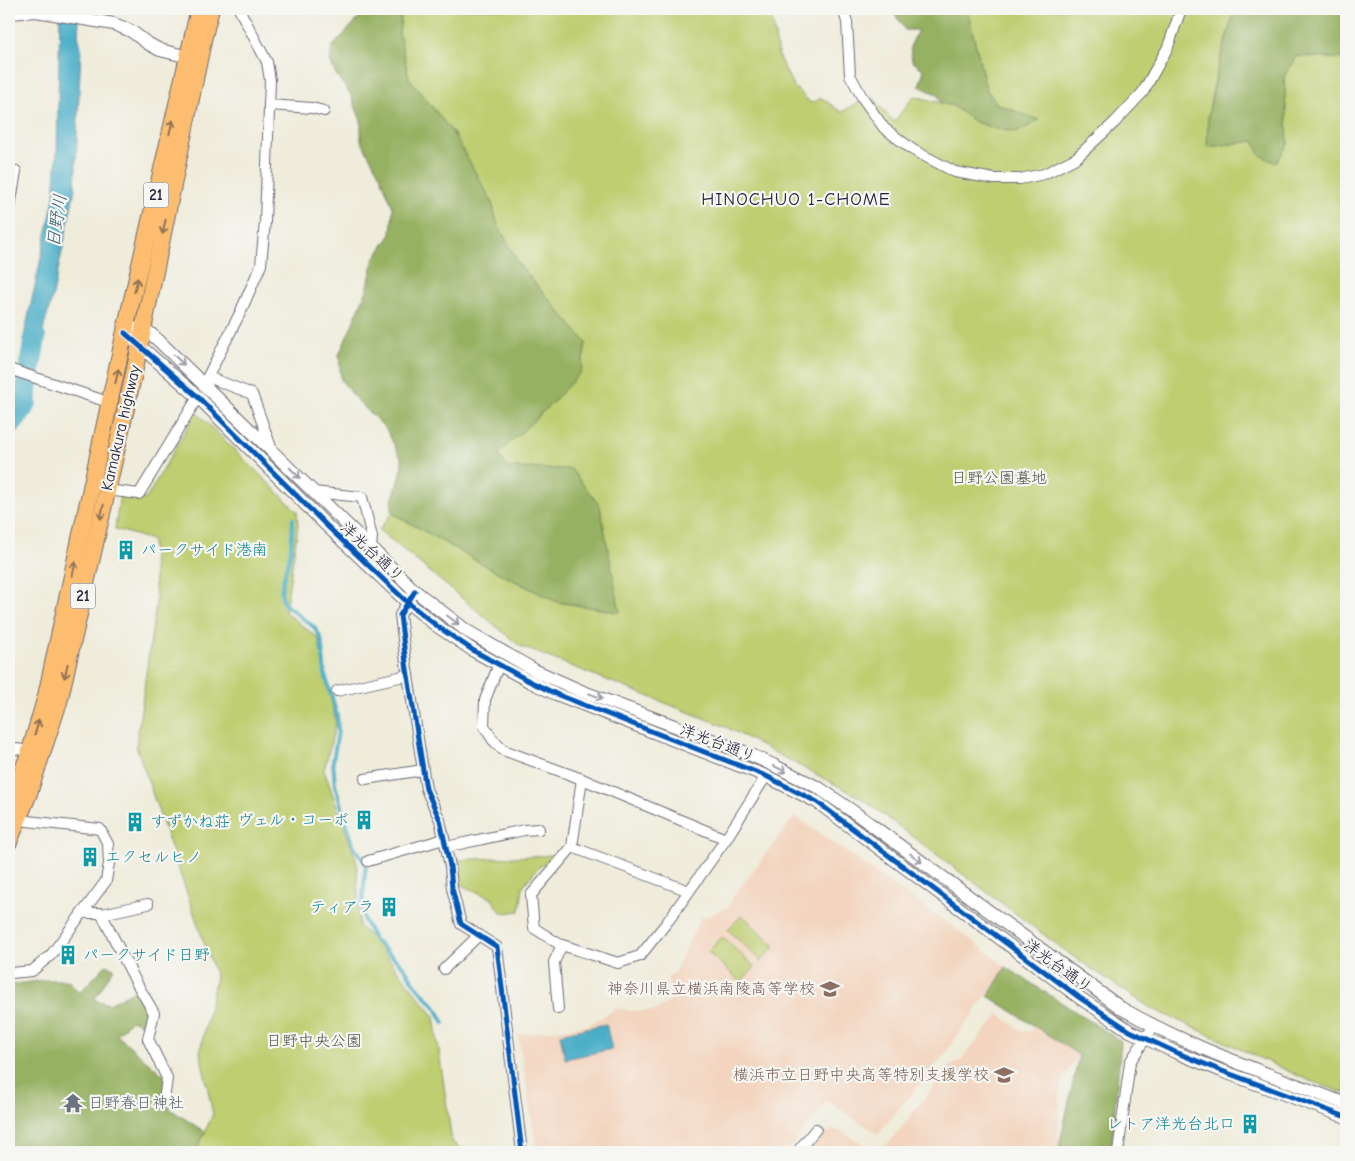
<svg xmlns="http://www.w3.org/2000/svg" width="1355" height="1161" font-family="'Comic Neue','Klee One',sans-serif">
<style>
.built{fill:#f3d4be}
.green{fill:#bece70;stroke:#707856}
.forest{fill:#96b162;stroke:#5c6a4e}
.water{fill:#48aec7;stroke:#356881}
.lines{fill:none;stroke-linecap:round;stroke-linejoin:round}
.stream{stroke:#48aec7;stroke-width:4}
.river{stroke:#48aec7;stroke-width:22}
.minor-casing{stroke:#6a6973;stroke-width:12}
.tertiary-casing{stroke:#6a6973;stroke-width:14}
.primary-casing{stroke:#6a6973;stroke-width:18}
.minor{stroke:#fff;stroke-width:10}
.tertiary{stroke:#fff;stroke-width:12}
.primary{stroke:#fcbd6f;stroke-width:16}
.cycleway-casing{stroke:#f6f6f2;stroke-width:8}
.cycleway{stroke:#0057b8;stroke-width:5}
.oneway{stroke:#8f7055}
.oneway2{stroke:#9c9ca7}
.labels{text-anchor:middle;dominant-baseline:central;stroke-width:4.5;stroke-linejoin:round;paint-order:stroke}
.shield{fill:#f6f6f2;stroke:#626272;stroke-width:1}
.shield-label{font-size:15px;font-weight:bold;fill:#22223b}
.street-label{font-size:16px;fill:#22223b;stroke:#f6f6f2}
.park-label{font-size:16px;fill:#51564b;stroke:#f6f6f2}
.culture-label{font-size:16px;fill:#0d838f;stroke:#f6f6f2;text-anchor:start}
.education-label{font-size:16px;fill:#785e54;stroke:#f6f6f2;text-anchor:end}
.worship-label{font-size:16px;fill:#5b616d;stroke:#f6f6f2;text-anchor:start}
.neighbourhood-label{font-size:18px;letter-spacing:1px;fill:#22223b;stroke:#f6f6f2}
.water-label{font-size:18px;font-style:italic;fill:#315a73;stroke:#f6f6f2}
</style>
<rect width="100%" height="100%" fill="#f6f6f2"/>
<filter id="ink" filterUnits="userSpaceOnUse"><feTurbulence type="fractalNoise" baseFrequency=".02" numOctaves="2"/><feDisplacementMap in="SourceGraphic" scale="10" xChannelSelector="R" yChannelSelector="G"/><feConvolveMatrix kernelMatrix="1 2 1 2 8 2 1 2 1" color-interpolation-filters="sRGB"/></filter>
<filter id="wash" filterUnits="userSpaceOnUse"><feTurbulence type="fractalNoise" baseFrequency=".0096" numOctaves="4" result="noise"/><feDisplacementMap in="SourceGraphic" scale="20" xChannelSelector="R" yChannelSelector="G"/><feGaussianBlur stdDeviation="1.12" result="paint"/><feColorMatrix in="noise" values="0 0 0 0 0 0 0 0 0 0 0 0 0 0 0 0 0 1.4 0 .05"/><feComposite in="paint" operator="in"/></filter>
<g filter="url(#wash)">
<rect width="100%" height="100%" fill="#efecdb"/>
<g class="built">
<polygon points="795,816 970,939 1006,967 944,1055 878,1134 827,1101 787,1152 537,1152 518,1035 588,1025 618,1008 634,1011 655,1011 671,1000 668,977 674,973 701,917 709,916 729,906 733,897"/>
<polygon points="999,1014 1023,1032 1030,1031 1035,1026 1079,1055 1060,1084 1059,1147 1054,1152 806,1152 816,1139 831,1130 841,1131 863,1144 877,1146 889,1143 950,1066 960,1061"/>
</g>
<g class="green">
<path d="M402,9H770L779,58L794,87L811,103L822,98L841,112L872,96L894,122L914,96L953,106L975,122L996,129L1018,132L1038,120L997,104L986,89L967,9H1235C1223,51 1204,103 1208,147L1254,141L1288,144L1284,76L1296,56L1346,59V1094L1303,1078L1149,1007L1071,955L861,798L724,726L520,646L379,530L392,513L495,571L557,602L619,612L571,470L508,468L498,453L548,407L581,372L586,343L520,266L497,223L492,202L453,133L409,78L399,33Z"/>
<polygon points="196,412 297,511 298,526 285,612 318,638 336,723 324,770 357,862 359,926 375,941 434,1016 452,1142 465,1152 196,1152 213,1114 200,1052 216,977 136,746 156,602 152,540 115,529 120,495 146,499"/>
<polygon points="554,855 535,871 523,886 520,911 502,913 491,898 459,884 457,860"/>
<polygon points="742,915 775,946 761,961 728,930"/>
<polygon points="722,937 755,967 741,982 708,952"/>
</g>
<g class="forest">
<polygon points="367,9 402,9 399,33 409,78 453,133 492,202 497,223 520,266 586,342 581,372 548,407 498,454 508,468 571,469 600,506 620,612 557,602 495,571 392,513 392,500 401,475 402,460 386,429 357,400 341,380 339,355 367,290 374,259 391,234 393,208 380,175 361,141 361,121 351,95 337,76 330,61 332,47"/>
<polygon points="893,9 967,9 986,89 997,104 1039,120 1018,132 996,129 975,122 953,106 941,103 938,95 919,86 924,70 912,61 910,47 918,30 905,30 893,11"/>
<polygon points="1235,9 1346,9 1346,59 1296,56 1284,77 1288,144 1276,163 1260,155 1254,141 1207,147 1208,116 1219,64"/>
<polygon points="106,965 114,968 94,1000 109,1004 137,989 151,1013 148,1027 131,1020 117,1035 167,1078 170,1109 205,1132 196,1152 9,1152 9,985 45,980 68,980 79,993"/>
<polygon points="1006,967 1121,1041 1111,1152 1054,1152 1059,1147 1079,1055 988,996"/>
</g>
<g class="water">
<polygon points="60,9 80,9 78,35 81,47 75,189 53,295 44,327 36,370 22,366 24,336 54,198 57,154"/>
<polygon points="606,1024 612,1049 565,1059 560,1034"/>
</g>
<g class="lines">
<path class="stream" d="M293,519C292,531 292,543 290,554C287,570 277,589 284,604L314,627L321,638L325,674L337,715L338,731L333,761L335,785L354,847L366,864L362,908L364,920L375,941L404,967L415,984L436,1008L444,1023"/>
<polyline class="river" points="9,424 13,422 26,403 26,389 35,338"/>
</g>
</g>
<g filter="url(#ink)">
<g class="lines">
<defs>
<g id="minor">
<polyline points="843,9 847,22 850,75 862,97 884,128 913,150 955,172 994,179 1020,179 1044,174 1076,158 1115,122 1143,92 1168,47 1181,9"/>
<polyline points="269,105 312,108 324,111"/>
<polyline points="9,170 16,171 9,213"/>
<polyline points="9,369 111,403"/>
<polyline points="208,377 252,394 272,450"/>
<polyline points="204,384 240,313 261,265 265,222 270,80 267,62 239,9"/>
<polyline points="106,490 139,494 198,397"/>
<polyline points="313,492 362,497 372,537 371,547"/>
<polyline points="411,596 400,615 406,663 426,789 440,820 450,866 452,888 461,924 497,947 522,1152"/>
<polyline points="499,664 485,700 484,726 493,740 503,750 582,779 726,839"/>
<polyline points="337,691 408,675"/>
<polyline points="9,748 30,751"/>
<polyline points="365,779 423,770"/>
<polyline points="582,779 572,847 531,895 534,928 559,944 618,963 640,956 668,921 726,839 766,776"/>
<polyline points="446,847 524,830 539,829"/>
<polyline points="572,847 689,891"/>
<polyline points="368,861 444,839"/>
<polyline points="81,913 101,913 136,982 154,1013 148,1039 167,1078 164,1101"/>
<polyline points="102,914 148,904"/>
<polyline points="444,969 479,935"/>
<polyline points="9,972 11,973 32,971 51,955 106,881 109,863 108,844 100,829 18,820"/>
<polyline points="558,1009 554,962 562,945"/>
<polyline points="797,1152 816,1129"/>
<polyline points="1118,1152 1130,1062 1153,1027"/>
</g>
<g id="tertiary">
<polyline points="9,13 36,11 114,24 131,31 147,43 160,50 197,59"/>
<path d="M138,328L143,327L159,341L415,591L467,631L536,671L581,691L747,753L773,765L819,788L858,815L1121,1008C1192,1049 1270,1074 1346,1104"/>
<polyline points="125,333 198,397 326,525 407,602 437,626 474,651 529,681 556,694 766,776 817,802 1080,998 1130,1031 1175,1052 1222,1071 1346,1117"/>
</g>
<g id="primary">
<polyline points="9,806 30,751 46,696 130,308 198,13"/>
<polyline points="9,842 29,793 59,702 134,373 204,36 211,9"/>
</g>
</defs>
<use href="#minor" class="minor-casing"/>
<use href="#tertiary" class="tertiary-casing"/>
<use href="#primary" class="primary-casing"/>
<use href="#minor" class="minor"/>
<use href="#tertiary" class="tertiary"/>
<use href="#primary" class="primary"/>
<defs>
<g id="cycleway">
<polyline points="125,333 198,397 326,525 407,602 437,626 474,651 529,681 556,694 766,776 817,802 1080,998 1130,1031 1175,1052 1222,1071 1346,1117"/>
<polyline points="415,591 400,615 406,663 426,789 440,820 450,866 452,888 461,924 497,947 522,1152"/>
</g>
</defs>
<use href="#cycleway" class="cycleway-casing"/>
<use href="#cycleway" class="cycleway"/>
</g>
<defs><path id="oneway-shaft" d="M-6 0H5M1.5-3L5.5 0L1.5 3" fill="none" stroke-width="1.6" stroke-linecap="round" stroke-linejoin="round" transform="scale(1.25)"/></defs>
<g class="oneway">
<use href="#oneway-shaft" transform="translate(171 127) rotate(-77)"/>
<use href="#oneway-shaft" transform="translate(164 227) rotate(102)"/>
<use href="#oneway-shaft" transform="translate(136 285) rotate(-77)"/>
<use href="#oneway-shaft" transform="translate(117 376) rotate(-77)"/>
<use href="#oneway-shaft" transform="translate(102 512) rotate(103)"/>
<use href="#oneway-shaft" transform="translate(74 569) rotate(-77)"/>
<use href="#oneway-shaft" transform="translate(66 671) rotate(103)"/>
<use href="#oneway-shaft" transform="translate(37 727) rotate(-73)"/>
</g>
<g class="oneway2">
<use href="#oneway-shaft" transform="translate(179 360) rotate(44)"/>
<use href="#oneway-shaft" transform="translate(295 473) rotate(45)"/>
<use href="#oneway-shaft" transform="translate(453 620) rotate(37)"/>
<use href="#oneway-shaft" transform="translate(596 696) rotate(20)"/>
<use href="#oneway-shaft" transform="translate(780 769) rotate(27)"/>
<use href="#oneway-shaft" transform="translate(916 858) rotate(37)"/>
</g>
</g>
<defs>
<symbol id="building-bare" viewBox="-9 -9 18 18"><path d="M-4-6H4V6H1V3H-1V6H-4ZM-2.5-4.3h1.7v1.8h-1.7ZM.8-4.3h1.7v1.8H.8ZM-2.5-1h1.7V.8h-1.7ZM.8-1h1.7V.8H.8Z" fill="#0f9aa8" stroke="#f6f6f2" stroke-width="2.5" paint-order="stroke"/></symbol>
<symbol id="school-bare" viewBox="-9 -9 18 18"><path d="M0-5L7-2L0 1L-7-2ZM-4 1L0 2.5L4 1V4Q0 6-4 4Z" fill="#8d6e63" stroke="#f6f6f2" stroke-width="2.5" paint-order="stroke"/></symbol>
<symbol id="temple-bare" viewBox="-9 -9 18 18"><path d="M0-6L5-2H3V0L6.5 2.5H4V6H1.5V3h-3V6H-4V2.5H-6.5L-3 0V-2H-5Z" fill="#6b7280" stroke="#f6f6f2" stroke-width="2.5" paint-order="stroke"/></symbol>
</defs>
<g fill-rule="evenodd">
<use href="#building-bare" x="112" y="536" width="28" height="28"/>
<use href="#building-bare" x="350" y="806" width="28" height="28"/>
<use href="#building-bare" x="121" y="808" width="28" height="28"/>
<use href="#building-bare" x="76" y="843" width="28" height="28"/>
<use href="#building-bare" x="375" y="893" width="28" height="28"/>
<use href="#building-bare" x="54" y="941" width="28" height="28"/>
<use href="#school-bare" x="816" y="975" width="28" height="28"/>
<use href="#school-bare" x="990" y="1061" width="28" height="28"/>
<use href="#temple-bare" x="59" y="1089" width="28" height="28"/>
<use href="#building-bare" x="1236" y="1110" width="28" height="28"/>
</g>
<g class="labels">
<g class="shield">
<rect x="143.5" y="182.5" width="25" height="25" rx="4"/>
<rect x="70.5" y="583.5" width="25" height="25" rx="4"/>
</g>
<g class="shield-label">
<text x="156" y="195">21</text>
<text x="83" y="596">21</text>
</g>
<g class="street-label">
<text transform="translate(121 428) rotate(-77)">Kamakura highway</text>
<text transform="translate(372 552) rotate(43)">洋光台通り</text>
<text transform="translate(718 743) rotate(21)">洋光台通り</text>
<text transform="translate(1058 966) rotate(36)">洋光台通り</text>
</g>
<g class="park-label">
<text x="999" y="478">日野公園墓地</text>
<text x="314" y="1041">日野中央公園</text>
</g>
<g class="culture-label">
<text x="141" y="550">パークサイド港南</text>
<text x="349" y="820" text-anchor="end">ヴェル・コーポ</text>
<text x="150" y="822">すずかね荘</text>
<text x="105" y="857">エクセルヒノ</text>
<text x="374" y="907" text-anchor="end">ティアラ</text>
<text x="83" y="955">パークサイド日野</text>
<text x="1235" y="1124" text-anchor="end">レトア洋光台北口</text>
</g>
<g class="education-label">
<text x="815" y="989">神奈川県立横浜南陵高等学校</text>
<text x="989" y="1075">横浜市立日野中央高等特別支援学校</text>
</g>
<g class="worship-label">
<text x="88" y="1103">日野春日神社</text>
</g>
<g class="neighbourhood-label">
<text x="796" y="199">HINOCHUO 1-CHOME</text>
</g>
<g class="water-label">
<text transform="translate(57 221) rotate(-82)">日野川</text>
</g>
</g>
<rect width="1355" height="1161" fill="none" stroke="#f6f6f2" stroke-width="30"/>
</svg>
